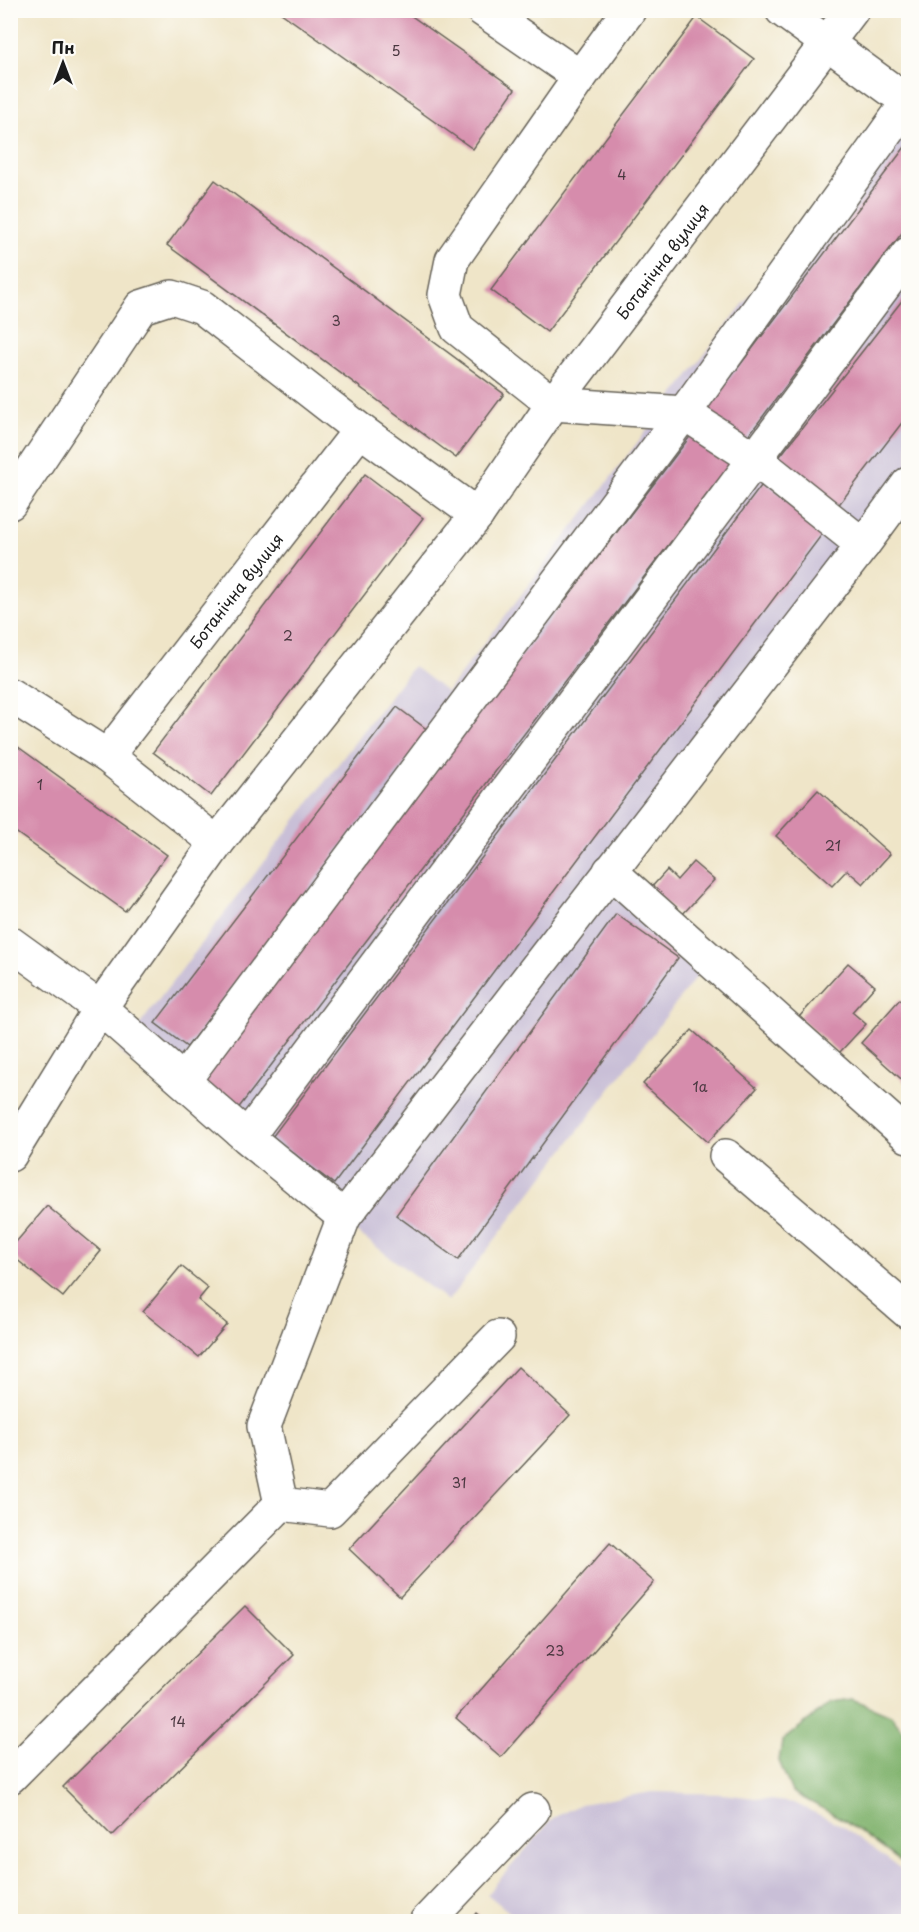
<svg xmlns="http://www.w3.org/2000/svg" width="919" height="1932" font-family="'Playpen Sans',sans-serif">
<style>
.industrial{fill:#c9bfd7}
.forest{fill:#80b26d;stroke:#4e6744;stroke-width:1.5}
.building{fill:#d68cac}
.lines{fill:none;stroke-linecap:round;stroke-linejoin:round}
.minor-casing{stroke:#666258;stroke-width:36}
.minor{stroke:#fff;stroke-width:33}
.labels{text-anchor:middle;dominant-baseline:central;stroke-width:4.5;stroke-linejoin:round;paint-order:stroke}
.number-label{font-size:14px;fill:#4a3840}
.street-label{font-size:16px;fill:#1c1c1c;stroke:#fdfcf7}
</style>
<rect width="100%" height="100%" fill="#fdfcf7"/>
<filter id="ink" filterUnits="userSpaceOnUse"><feTurbulence type="fractalNoise" baseFrequency=".0167" numOctaves="2"/><feDisplacementMap in="SourceGraphic" scale="12" xChannelSelector="R" yChannelSelector="G"/><feConvolveMatrix kernelMatrix="1 2 1 2 8 2 1 2 1" color-interpolation-filters="sRGB"/></filter>
<filter id="wash" filterUnits="userSpaceOnUse"><feTurbulence type="fractalNoise" baseFrequency=".008" numOctaves="4" result="noise"/><feDisplacementMap in="SourceGraphic" scale="24" xChannelSelector="R" yChannelSelector="G"/><feGaussianBlur stdDeviation="1.35" result="paint"/><feColorMatrix in="noise" values="0 0 0 0 0 0 0 0 0 0 0 0 0 0 0 0 0 1.4 0 .05"/><feComposite in="paint" operator="in"/></filter>
<g filter="url(#wash)">
<rect width="100%" height="100%" fill="#efe5c8"/>
<g class="industrial">
<polygon points="908,88 908,469 597,874 706,964 448,1301 119,1052 413,666 447,692"/>
<polygon points="652,1792 723,1794 794,1803 841,1825 908,1874 908,1921 520,1921 487,1894 553,1818 581,1804"/>
</g>
<polygon class="forest" points="853,1699 891,1715 908,1737 908,1867 844,1820 792,1792 779,1761 782,1741 832,1702"/>
<g id="blocks">
<g class="building">
<polygon points="277,10 403,10 515,89 473,149"/>
<polygon points="697,17 754,59 547,332 491,290"/>
<polygon points="908,143 908,225 745,440 706,410"/>
<polygon points="215,180 504,394 456,458 167,245"/>
<polygon points="908,293 908,415 837,507 777,460"/>
<polygon points="695,430 734,459 237,1110 198,1080"/>
<polygon points="365,474 423,518 211,796 153,752"/>
<polygon points="764,482 826,529 334,1184 272,1137"/>
<polygon points="397,707 429,731 187,1047 155,1023"/>
<polygon points="10,741 167,855 125,911 10,828"/>
<polygon points="818,790 890,854 863,884 847,870 832,886 776,836"/>
<polygon points="693,862 714,880 681,916 650,889 667,870 677,880"/>
<polygon points="616,914 678,958 458,1260 396,1215"/>
<polygon points="848,963 875,986 852,1012 866,1024 839,1053 799,1017"/>
<polygon points="900,999 908,1007 908,1085 861,1043"/>
<polygon points="692,1030 757,1088 708,1142 643,1084"/>
<polygon points="47,1206 101,1251 63,1297 10,1254 10,1249"/>
<polygon points="181,1266 208,1288 198,1300 227,1324 199,1357 143,1312"/>
<polygon points="518,1367 570,1415 400,1597 349,1549"/>
<polygon points="610,1543 654,1582 501,1757 456,1718"/>
<polygon points="245,1606 294,1655 112,1836 63,1787"/>
<polygon points="476,1913 486,1922 469,1922"/>
</g>
</g>
</g>
<g filter="url(#ink)">
<use href="#blocks" fill-opacity="0" stroke="#666258" stroke-width="1.5"/>
<g class="lines">
<defs>
<g id="minor">
<polyline points="483,10 580,77"/>
<polyline points="629,10 580,77 452,260 445,295 457,328 553,404 684,413 908,102"/>
<polyline points="782,10 908,102"/>
<polyline points="10,503 141,307 172,297 202,307 360,430"/>
<polyline points="863,545 908,484"/>
<polyline points="10,695 107,756"/>
<path id="s1" d="M217,843L107,756L360,430L477,515L553,404L852,10"/>
<polyline points="610,871 908,1136"/>
<polyline points="10,943 100,1008 10,1155"/>
<polyline points="184,1080 684,413 755,459 908,254"/>
<polyline points="247,1137 755,459 863,545 344,1217 247,1137 100,1008 217,843 477,515"/>
<polyline points="726,1156 908,1312"/>
<polyline points="281,1504 264,1426 344,1217"/>
<polyline points="10,1777 281,1504 330,1510 498,1337"/>
<polyline points="426,1922 533,1810"/>
</g>
</defs>
<use href="#minor" class="minor-casing"/>
<use href="#minor" class="minor"/>
</g>
</g>
<g class="labels">
<g class="number-label">
<text x="396" y="50">5</text>
<text x="622" y="174">4</text>
<text x="336" y="320">3</text>
<text x="288" y="635">2</text>
<text x="40" y="784">1</text>
<text x="833" y="845">21</text>
<text x="700" y="1086">1а</text>
<text x="459" y="1482">31</text>
<text x="555" y="1650">23</text>
<text x="178" y="1721">14</text>
</g>
<g class="street-label">
<text stroke="none"><textPath href="#s1" startOffset="1012">Ботанічна вулиця</textPath></text>
<text stroke="none"><textPath href="#s1" startOffset="350">Ботанічна вулиця</textPath></text>
</g>
</g>
<rect width="919" height="1932" fill="none" stroke="#fdfcf7" stroke-width="36"/>
<g transform="translate(63 63)" stroke="#fdfcf7" stroke-width="4.5" paint-order="stroke">
<path d="M0-4.5L10 22L0 15L-10 22Z" fill="#1c1c1c"/>
<text y="-9" font-size="16" font-weight="bold" text-anchor="middle" fill="#1c1c1c">Пн</text>
</g>
</svg>
